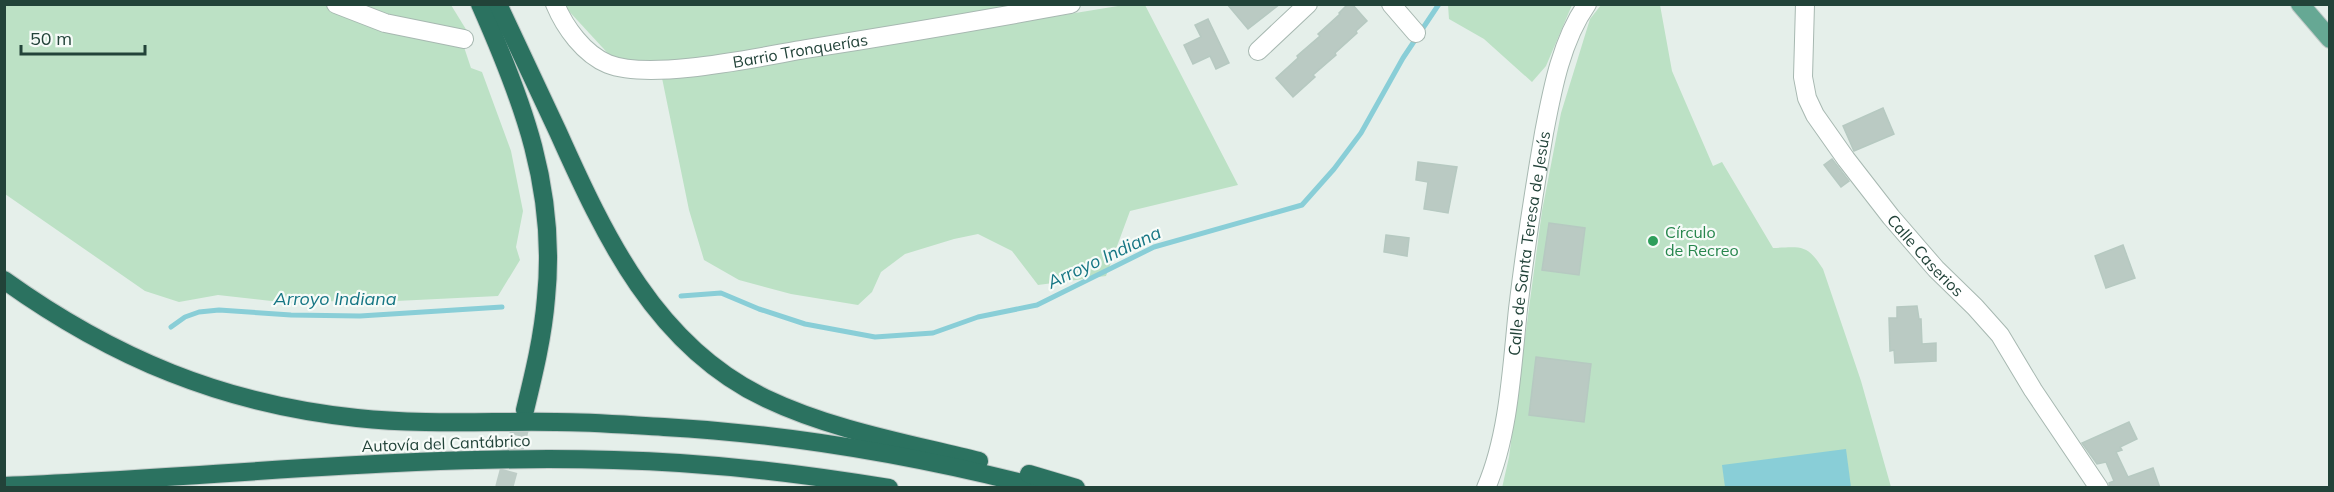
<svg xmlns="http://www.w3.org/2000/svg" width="2334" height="492" font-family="Mulish,sans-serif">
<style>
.green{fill:#bce1c5}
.water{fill:#89ced7}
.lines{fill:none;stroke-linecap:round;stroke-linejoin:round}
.stream{stroke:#89ced7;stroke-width:5}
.building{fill:#bacac3;stroke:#b6c9c1;stroke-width:1.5}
.motorway-tunnel{stroke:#becdc7;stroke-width:18;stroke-dasharray:18 9;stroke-linecap:butt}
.minor-casing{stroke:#a7b8b1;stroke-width:20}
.primary-casing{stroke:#c1cac8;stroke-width:20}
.motorway-casing{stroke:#c1cac8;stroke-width:20}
.minor{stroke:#fff;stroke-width:18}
.primary{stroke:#66a894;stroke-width:18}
.motorway{stroke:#2b7260;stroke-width:18}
.leisure-dot{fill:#2e9e5b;stroke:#f6fbf8;stroke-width:2}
.labels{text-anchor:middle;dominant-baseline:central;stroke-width:4.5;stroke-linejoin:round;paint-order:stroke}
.street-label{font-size:16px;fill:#224339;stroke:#f6fbf8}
.leisure-label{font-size:16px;fill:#27864d;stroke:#f6fbf8;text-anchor:start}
.water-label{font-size:18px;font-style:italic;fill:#167684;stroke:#f6fbf8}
</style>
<rect width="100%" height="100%" fill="#e5efea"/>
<g class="green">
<polygon points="5,5 324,5 356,19 464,47 471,68 482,72 511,151 523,211 516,247 520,260 498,296 376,302 320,301 297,304 218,295 179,302 145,291 5,194"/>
<polygon points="355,5 451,5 467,31 364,9"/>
<polygon points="565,5 1029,5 665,64 614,60 566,8"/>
<polygon points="1124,5 1145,5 1238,185 1130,211 1106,276 1038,285 1012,251 978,234 954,239 905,254 881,272 872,292 858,305 791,294 739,280 704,260 689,210 662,78 886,44"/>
<polygon points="1448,5 1448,4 1572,5 1546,66 1532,82 1484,39 1449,19"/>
<path d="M1601,5H1660L1672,71L1713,166L1722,162L1773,248C1802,247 1807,244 1823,269L1861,381L1891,487L1502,488L1509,457L1542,211L1561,113L1590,19Z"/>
</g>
<polygon class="water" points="1846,449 1851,487 1725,487 1722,465"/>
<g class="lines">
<g class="stream">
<polyline points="681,296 721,293 759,309 805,324 875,337 933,333 978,317 1037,305 1154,247 1302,205 1334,169 1361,133 1403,58 1439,4"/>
<polyline points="171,327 185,317 199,312 219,310 291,315 360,316 502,307"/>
</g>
</g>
<g class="building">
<polygon points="1227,4 1280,4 1248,29"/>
<polygon points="1348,4 1352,4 1367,21 1356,31 1357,33 1335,53 1336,55 1313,75 1315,77 1293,97 1276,78 1298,58 1297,56 1320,36 1318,34 1340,14 1339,13"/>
<polygon points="1208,19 1229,63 1216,69 1210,56 1193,64 1184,45 1201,37 1195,25"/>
<polygon points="1883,108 1894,134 1854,151 1843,126"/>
<polygon points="1832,159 1849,181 1841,187 1824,165"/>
<polygon points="1418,162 1457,167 1448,213 1424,209 1428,182 1416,180"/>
<polygon points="1549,223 1585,228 1579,275 1542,270"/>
<polygon points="1386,235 1409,238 1407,256 1384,252"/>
<polygon points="2123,245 2135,278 2106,288 2095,256"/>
<polygon points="1917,306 1919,319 1921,319 1922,344 1936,343 1936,361 1895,363 1894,350 1890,351 1889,318 1897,318 1897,307"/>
<polygon points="1536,357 1591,364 1584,422 1529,415"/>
<polygon points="2129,422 2137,439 2120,447 2122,450 2116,452 2128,477 2153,468 2160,488 2110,488 2109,483 2114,481 2106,462 2097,464 2082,443"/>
</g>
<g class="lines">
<polyline class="motorway-tunnel" points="504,488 525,410"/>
<defs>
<g id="minor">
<polyline points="336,4 385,23 464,39"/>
<path id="s1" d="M555,4C565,28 584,54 608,64C651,81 759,57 806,49C895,35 983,20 1071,4"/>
<polyline points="1391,4 1416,33"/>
<path id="s2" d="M1805,4L1803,77L1807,98L1815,115L1846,159L1891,217L1936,269L1975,307L2000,335L2033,390L2099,488"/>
<polyline points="1258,51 1308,4"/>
<path id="s3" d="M1486,488C1509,435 1512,366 1518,309C1525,250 1534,191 1544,133C1552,91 1561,41 1587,4"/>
</g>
<polyline id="primary" points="2300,4 2330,39"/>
<g id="motorway">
<path d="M480,4C523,101 557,190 546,298C543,336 534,373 525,410"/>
<path d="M498,4C518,47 538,89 558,132C605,237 656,346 765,398C832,430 907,443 979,461"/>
<path d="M4,280C113,358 223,404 357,418C423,425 490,421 556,422C592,422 628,425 664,427C791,434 918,456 1042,488"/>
<polyline points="1029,474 1076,488"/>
<path d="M4,486C208,478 411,454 614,460C706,462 798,473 889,488"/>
</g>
</defs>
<use href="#minor" class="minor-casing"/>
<use href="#primary" class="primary-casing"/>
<use href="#motorway" class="motorway-casing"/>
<use href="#minor" class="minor"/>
<use href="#primary" class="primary"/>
<use href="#motorway" class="motorway"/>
</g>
<circle class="leisure-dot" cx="1653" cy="241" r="6"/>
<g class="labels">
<g class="street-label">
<text stroke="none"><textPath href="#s1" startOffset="276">Barrio Tronquerías</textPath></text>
<text stroke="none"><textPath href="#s3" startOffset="249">Calle de Santa Teresa de Jesús</textPath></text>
<text stroke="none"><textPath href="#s2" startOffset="292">Calle Caserios</textPath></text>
<text transform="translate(446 443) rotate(-2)">Autovía del Cantábrico</text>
</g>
<g class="leisure-label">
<text x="1665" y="232">Círculo<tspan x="1665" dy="18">de Recreo</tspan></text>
</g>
<g class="water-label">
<text transform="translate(1104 257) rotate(-25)">Arroyo Indiana</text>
<text x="335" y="298">Arroyo Indiana</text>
</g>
</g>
<rect width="2334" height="492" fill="none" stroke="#224339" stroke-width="12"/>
<path d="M21 45v9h124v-9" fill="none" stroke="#224339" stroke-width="3"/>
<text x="30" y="45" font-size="18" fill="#224339" stroke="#f6fbf8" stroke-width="4.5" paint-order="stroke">50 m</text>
</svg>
